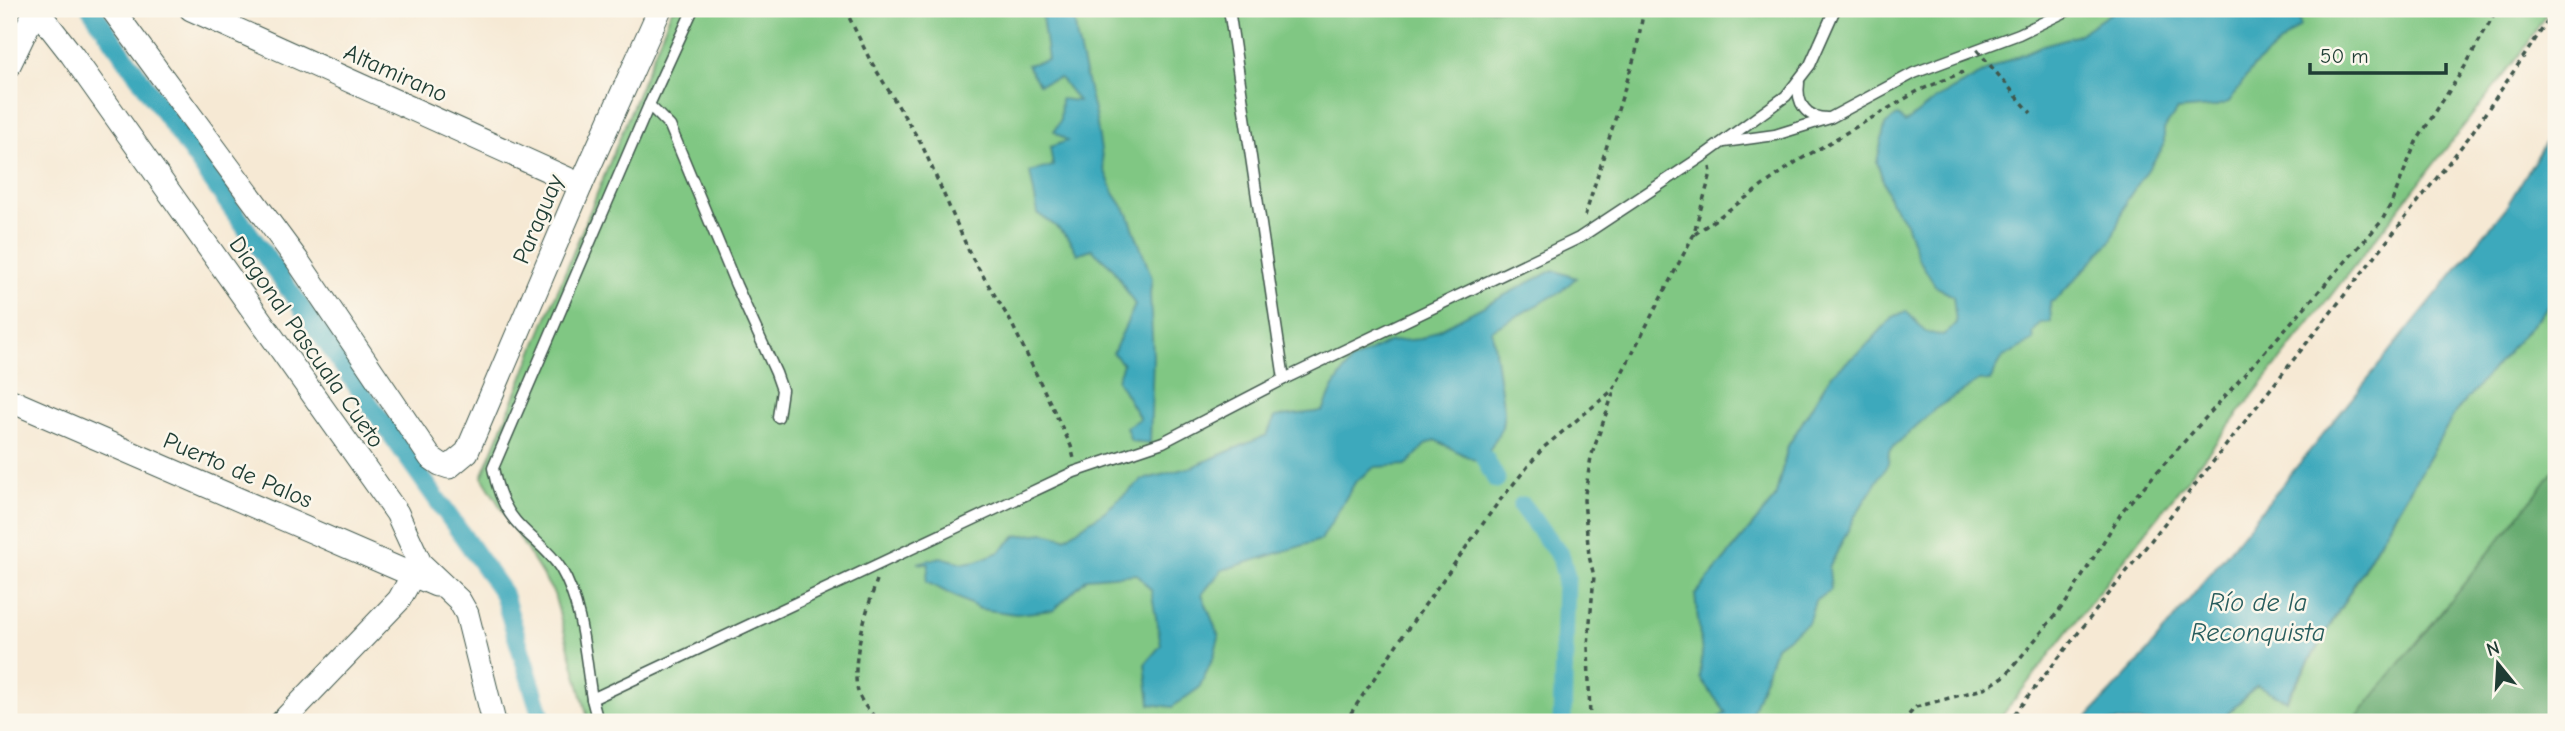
<svg xmlns="http://www.w3.org/2000/svg" width="2565" height="731" font-family="'Comic Neue',sans-serif">
<style>
.green{fill:#80c783;stroke:#50825c;stroke-width:2}
.forest{fill:#68ac71;stroke:#447452;stroke-width:2}
.water{fill:#3ca9bc;stroke:#2e7378;stroke-width:2}
.lines{fill:none;stroke-linecap:round;stroke-linejoin:round}
.canal{stroke:#3ca9bc;stroke-width:19}
.lane-casing{stroke:#3f574c;stroke-width:13}
.street-casing{stroke:#3f574c;stroke-width:25}
.path{stroke:#3f574c;stroke-width:3.5;stroke-dasharray:5 5;stroke-linecap:butt}
.lane{stroke:#fff;stroke-width:10}
.street{stroke:#fff;stroke-width:23}
.path-bridge{stroke:#3f574c;stroke-width:3.5;stroke-dasharray:5 5;stroke-linecap:butt}
.labels{text-anchor:middle;dominant-baseline:central;stroke-width:5;stroke-linejoin:round;paint-order:stroke}
.street-label{font-size:24px;fill:#1f3d34;stroke:#fbf7ec}
.water-label{font-size:26px;font-style:italic;fill:#285d5d;stroke:#fbf7ec}
</style>
<rect width="100%" height="100%" fill="#fbf7ec"/>
<filter id="ink" filterUnits="userSpaceOnUse"><feTurbulence type="fractalNoise" baseFrequency=".0143" numOctaves="2"/><feDisplacementMap in="SourceGraphic" scale="14" xChannelSelector="R" yChannelSelector="G"/><feConvolveMatrix kernelMatrix="1 2 1 2 8 2 1 2 1" color-interpolation-filters="sRGB"/></filter>
<filter id="wash" filterUnits="userSpaceOnUse"><feTurbulence type="fractalNoise" baseFrequency=".00686" numOctaves="4" result="noise"/><feDisplacementMap in="SourceGraphic" scale="28" xChannelSelector="R" yChannelSelector="G"/><feGaussianBlur stdDeviation="1.57" result="paint"/><feColorMatrix in="noise" values="0 0 0 0 0 0 0 0 0 0 0 0 0 0 0 0 0 1.4 0 .05"/><feComposite in="paint" operator="in"/></filter>
<g filter="url(#wash)">
<rect width="100%" height="100%" fill="#f6e9d4"/>
<g class="green">
<polygon points="672,9 2549,9 2527,45 1997,722 589,722 554,594 482,477"/>
<polygon points="2556,297 2556,722 2219,722 2257,685 2287,700 2456,411"/>
</g>
<polygon class="forest" points="2556,467 2556,722 2353,722 2544,484"/>
<g class="water">
<path d="M1041,9H1073L1077,39L1096,119L1104,169L1114,193L1128,214L1152,278L1150,293L1153,356L1150,443L1131,441L1126,427L1140,419L1117,380L1123,364L1113,353L1135,305L1113,268L1092,249L1077,254C1069,234 1055,225 1038,214L1030,172L1053,166L1050,147L1067,141L1054,131L1060,121L1061,99L1078,101L1060,78L1039,84L1027,65L1048,60Z"/>
<polygon points="2117,9 2298,9 2300,26 2253,67 2229,102 2213,107 2177,110 2164,129 2164,146 2127,200 2111,241 2056,300 2050,302 2051,322 2040,323 2033,333 2034,340 2002,358 1990,381 1979,381 1935,409 1889,451 1888,464 1855,516 1829,568 1831,590 1815,601 1808,623 1776,646 1751,716 1756,722 1712,722 1726,713 1700,678 1702,653 1695,595 1775,498 1788,446 1831,375 1866,346 1893,317 1906,311 1926,332 1943,336 1956,323 1953,296 1936,287 1918,258 1906,223 1890,201 1877,162 1885,125 1897,115 1905,123 1937,98 1998,65 2043,45 2076,36"/>
<polygon points="2556,125 2556,297 2456,411 2286,700 2257,685 2219,722 2083,722 2139,662 2505,209"/>
<polygon points="1553,270 1576,278 1560,292 1492,330 1504,412 1502,427 1485,459 1476,461 1435,440 1425,445 1407,465 1375,467 1356,481 1321,540 1222,570 1202,594 1219,637 1214,656 1199,688 1172,707 1150,704 1145,664 1161,645 1151,590 1137,574 1087,578 1054,610 1016,614 980,609 926,582 929,564 918,563 941,557 963,563 977,561 999,552 1016,536 1045,533 1065,538 1105,511 1142,480 1192,467 1267,435 1275,417 1323,411 1333,388 1350,362 1388,342 1421,339"/>
</g>
<g class="lines">
<g class="canal">
<polyline points="91,9 503,593 543,722"/>
<polyline points="1485,459 1496,479"/>
<polyline points="1522,506 1561,557 1566,577 1562,722"/>
</g>
</g>
</g>
<g filter="url(#ink)">
<g class="lines">
<defs>
<g id="lane">
<polyline points="693,9 649,105 670,126 736,285 776,373 782,390 778,417"/>
<polyline points="1229,9 1284,379"/>
<path d="M1799,83C1796,103 1806,118 1827,118"/>
<path d="M649,105L493,468C497,490 504,510 520,526C534,541 550,551 561,569C583,606 585,657 592,699L1074,472L1163,442L1284,379L1579,238L1706,154L1786,96L1810,65L1835,9"/>
<polyline points="1724,142 1775,135 1830,118 1914,73 2019,34 2071,9"/>
<polyline points="592,699 598,722"/>
</g>
<g id="street">
<polyline points="36,9 72,55 397,513 420,563 459,600 467,614 494,722"/>
<polyline points="112,9 297,260 430,457 440,464 449,467 467,452 581,185 660,9"/>
<polyline points="191,9 581,185"/>
<polyline points="9,65 36,9"/>
<polyline points="9,400 436,585"/>
<polyline points="282,722 399,600 419,564"/>
</g>
</defs>
<use href="#lane" class="lane-casing"/>
<use href="#street" class="street-casing"/>
<g class="path">
<polyline points="845,9 870,60 922,145 971,256 1011,322 1071,446 1074,459"/>
<polyline points="1585,216 1636,52 1644,9"/>
<polyline points="1695,234 1796,162 1918,91 1963,72"/>
<path d="M877,580C867,608 850,662 858,692C861,703 872,715 881,722"/>
<polyline points="1345,722 1397,644 1497,504 1543,448 1613,390 1693,236 1711,173 1710,167"/>
<polyline points="1590,722 1588,645 1594,576 1589,556 1584,500 1591,457 1614,391"/>
<polyline points="1902,722 1916,707 1979,690 1991,685 2006,675 2067,601 2123,510 2381,222 2391,204 2416,142 2464,68 2497,9"/>
<polyline points="2008,722 2469,137 2556,9"/>
</g>
<use href="#lane" class="lane"/>
<use href="#street" class="street"/>
<polyline class="path-bridge" points="1977,50 2031,113"/>
</g>
</g>
<g class="labels">
<g class="street-label">
<text transform="translate(396 73) rotate(24)">Altamirano</text>
<text transform="translate(538 219) rotate(-67)">Paraguay</text>
<text transform="translate(307 342) rotate(55)">Diagonal Pascuala Cueto</text>
<text transform="translate(238 470) rotate(23)">Puerto de Palos</text>
</g>
<g class="water-label">
<text x="2258" y="603">Río de la<tspan x="2258" dy="30">Reconquista</tspan></text>
</g>
</g>
<rect width="2565" height="731" fill="none" stroke="#fbf7ec" stroke-width="35"/>
<g transform="translate(2498 664) rotate(342)" stroke="#fbf7ec" stroke-width="5" paint-order="stroke">
<path d="M0-5L12 26L0 18L-12 26Z" fill="#1f3d34"/>
<text y="-10" font-size="19" font-weight="bold" text-anchor="middle" fill="#1f3d34">N</text>
</g>
<path d="M2310 63v10h136v-10" fill="none" stroke="#1f3d34" stroke-width="3.5"/>
<text x="2320" y="63" font-size="21" fill="#1f3d34" stroke="#fbf7ec" stroke-width="5" paint-order="stroke">50 m</text>
</svg>
